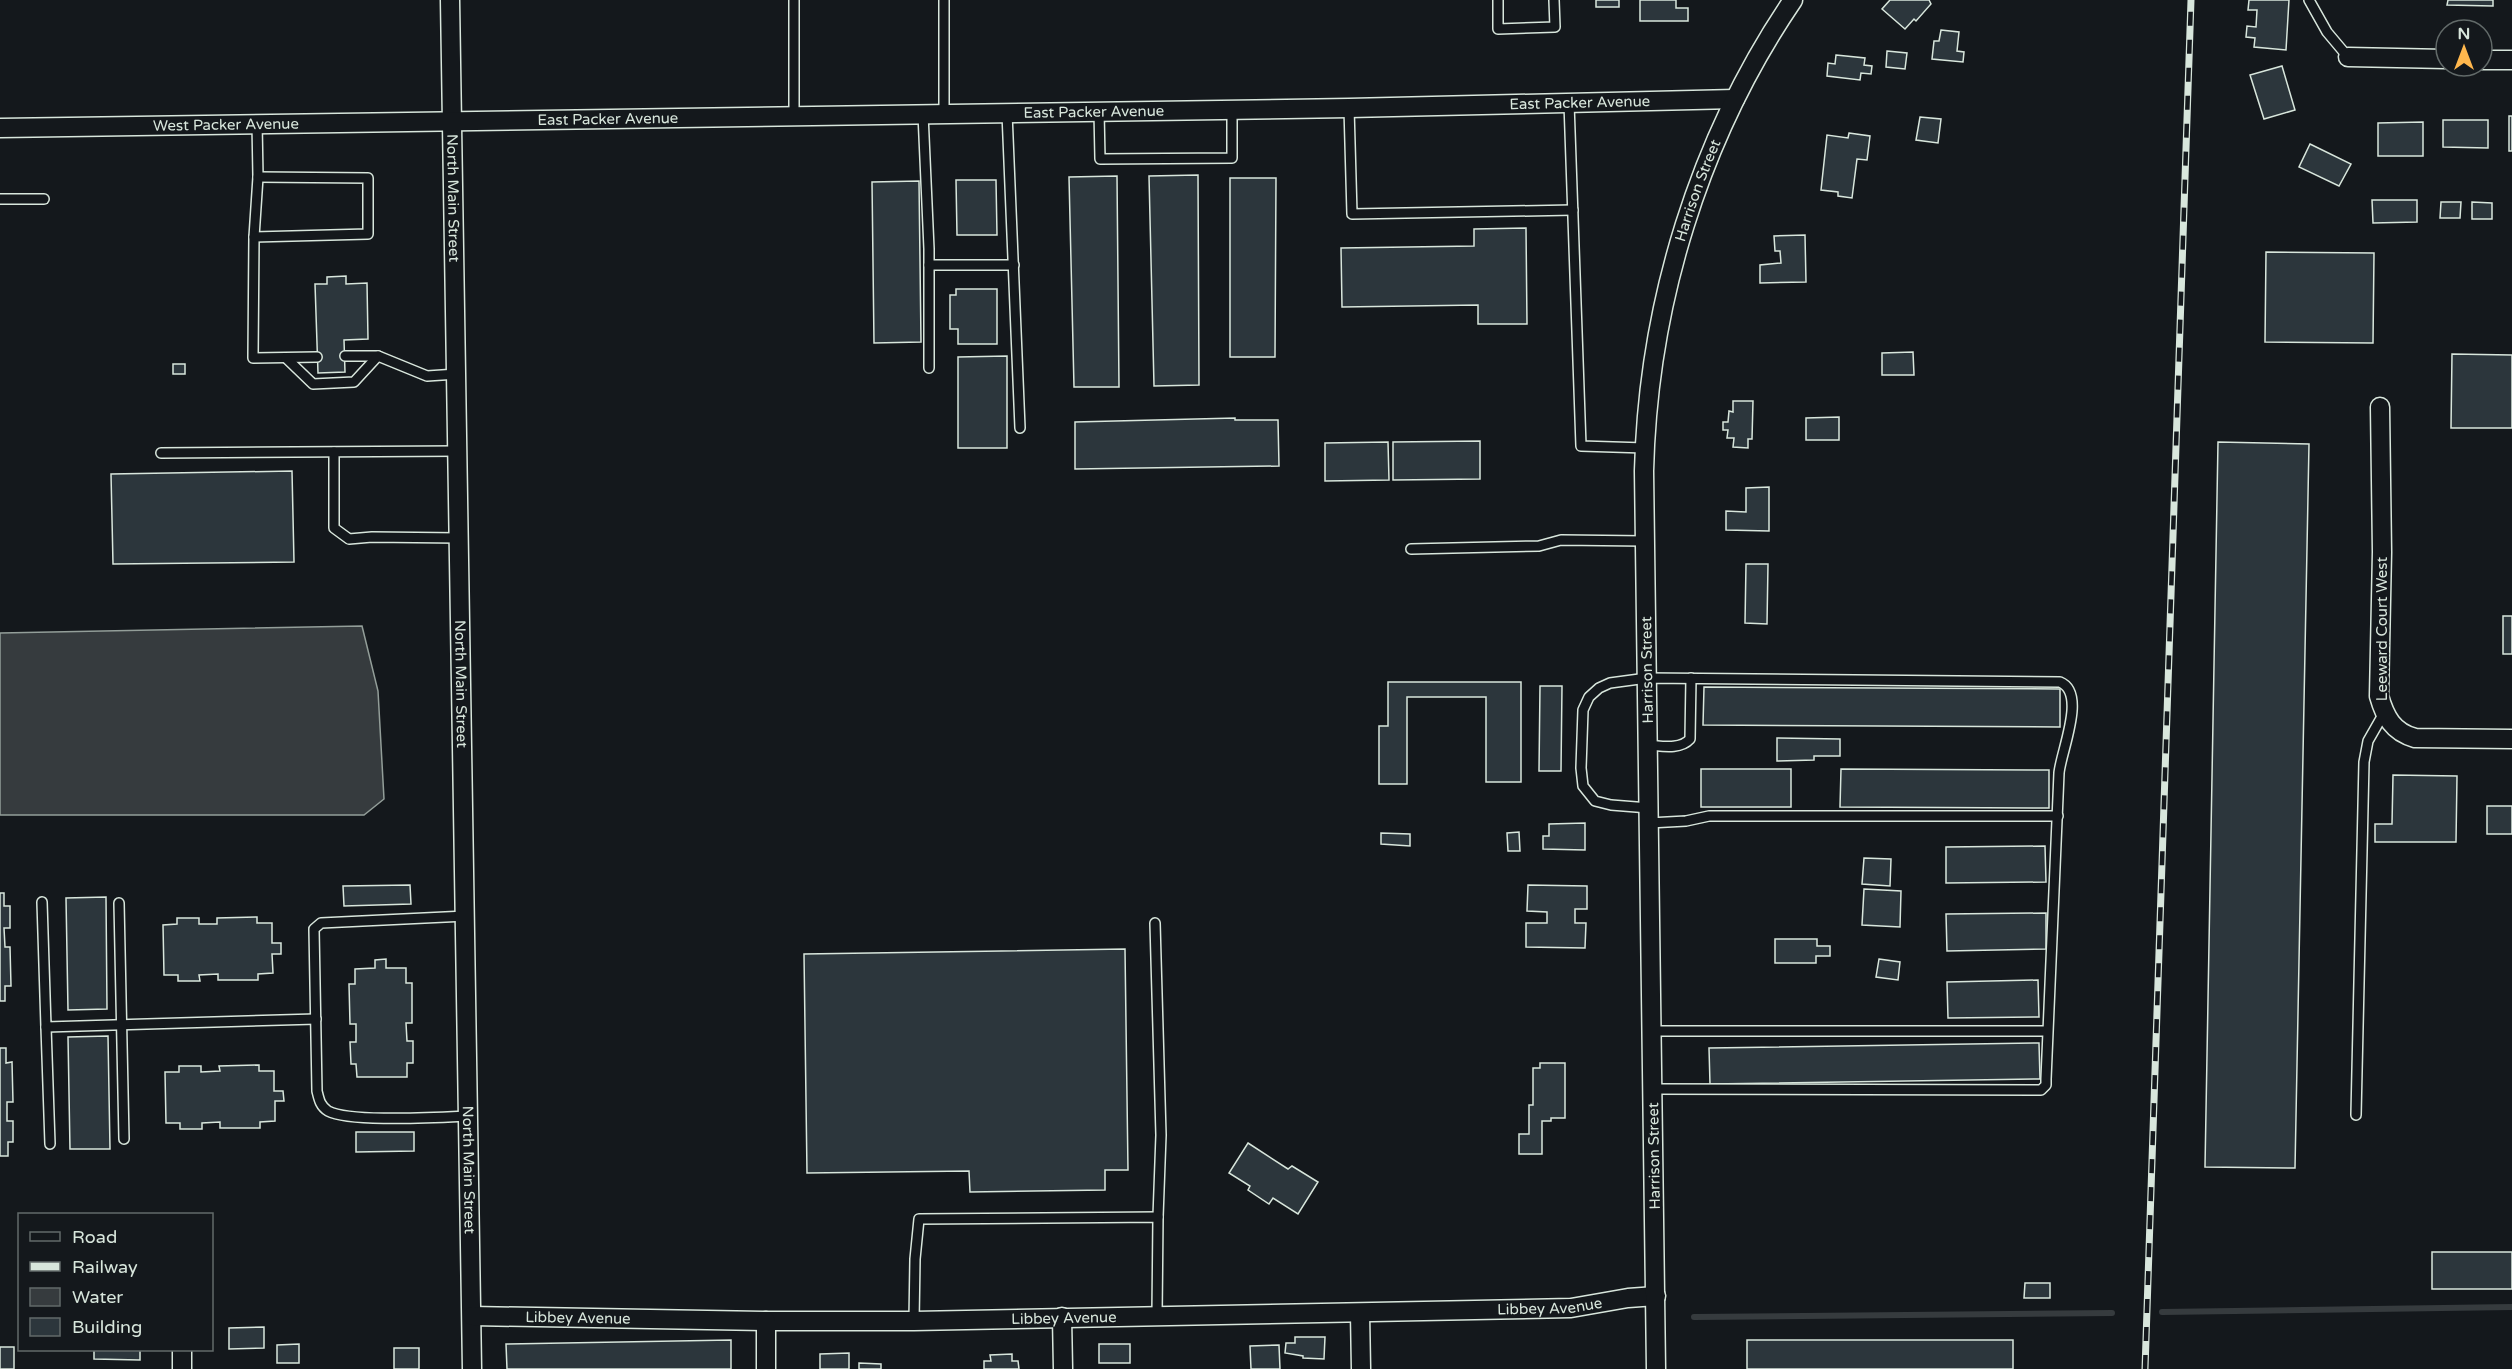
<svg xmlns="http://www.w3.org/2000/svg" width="2512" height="1369" font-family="'Varela Round',sans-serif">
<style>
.water{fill:#363b3e;stroke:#939e99;stroke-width:1.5}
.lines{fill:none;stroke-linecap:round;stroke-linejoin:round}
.stream{stroke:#363b3e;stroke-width:6}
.building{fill:#2c363c;stroke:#d8e6dc;stroke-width:1.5}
.service-casing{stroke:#d8e6dc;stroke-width:12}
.minor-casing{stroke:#d8e6dc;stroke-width:21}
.service{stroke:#14181c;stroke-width:9}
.minor{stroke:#14181c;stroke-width:18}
.rail-casing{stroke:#d8e6dc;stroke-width:7}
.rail{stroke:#14181c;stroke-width:4.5;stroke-dasharray:14;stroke-linecap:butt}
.labels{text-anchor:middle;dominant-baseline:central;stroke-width:4.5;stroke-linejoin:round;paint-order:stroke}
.street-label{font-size:15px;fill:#d8e6dc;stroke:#14181c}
</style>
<rect width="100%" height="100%" fill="#14181c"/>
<polygon class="water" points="362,626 378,691 384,799 364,815 0,815 0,633"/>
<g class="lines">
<g class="stream">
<polyline points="2162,1312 2512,1307"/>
<polyline points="1694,1317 2112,1313"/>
</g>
</g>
<g class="building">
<rect x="1596" y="0" width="23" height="7"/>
<polygon points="1640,0 1676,0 1676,8 1688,8 1688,21 1640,21"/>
<polygon points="1890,0 1929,0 1931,4 1916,21 1914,19 1905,29 1882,9"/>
<polygon points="2249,0 2289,0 2286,50 2254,47 2255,38 2246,37 2247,26 2256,27 2257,10 2248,10"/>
<polygon points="2448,0 2493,0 2493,6 2447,5"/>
<polygon points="1941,30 1959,32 1957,51 1964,52 1963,62 1932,59 1934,41 1939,41"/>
<polygon points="1887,51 1907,53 1905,69 1886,67"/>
<polygon points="1836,55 1865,58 1864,65 1872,66 1871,74 1861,73 1860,80 1827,76 1828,63 1835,64"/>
<polygon points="2282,66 2295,110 2264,119 2250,75"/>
<rect x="2509" y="116" width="3" height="35"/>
<polygon points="1920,117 1941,119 1938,143 1916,140"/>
<polygon points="2443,120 2488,120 2488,148 2443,147"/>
<polygon points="2423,122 2423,156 2378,156 2378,123"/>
<polygon points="1849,133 1870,136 1867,160 1857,159 1852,198 1838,196 1838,192 1821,190 1827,135 1848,138"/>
<polygon points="2310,144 2351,164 2339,186 2299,167"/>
<polygon points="1198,175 1199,385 1154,386 1149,176"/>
<polygon points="1117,176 1119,387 1074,387 1069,177"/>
<polygon points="1230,178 1276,178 1275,357 1230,357"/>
<polygon points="956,180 996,180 997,235 957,235"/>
<polygon points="919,181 921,342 874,343 872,182"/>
<polygon points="2372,200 2417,200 2417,222 2373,223"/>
<polygon points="2441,202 2461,202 2460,218 2440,218"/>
<polygon points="2472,202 2492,203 2492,219 2472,219"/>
<polygon points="1526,228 1527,324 1478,324 1478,305 1342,307 1341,248 1474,246 1474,229"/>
<polygon points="1805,235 1806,282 1760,283 1760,265 1781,263 1780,251 1775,251 1774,236"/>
<polygon points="2266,252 2374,253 2373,343 2265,342"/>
<polygon points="346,276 346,284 367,283 368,339 344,340 345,372 318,373 315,284 327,284 327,277"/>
<polygon points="956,289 997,289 997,344 958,344 958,329 950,329 950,295 956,295"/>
<polygon points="1913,352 1914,375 1882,375 1882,353"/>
<polygon points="2452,354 2512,355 2512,428 2451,428"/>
<polygon points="1007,356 1007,448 958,448 958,357"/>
<rect x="173" y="364" width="12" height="10"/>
<polygon points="1733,401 1753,401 1752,439 1748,439 1748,448 1733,447 1734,438 1727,438 1728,430 1723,430 1723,422 1728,422 1729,411 1733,412"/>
<polygon points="1839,417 1839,440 1806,440 1806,418"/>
<polygon points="1235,418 1235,420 1278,420 1279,466 1075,469 1075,422"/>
<polygon points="1480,441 1480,479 1393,480 1393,442"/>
<polygon points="1388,442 1389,480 1325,481 1325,443"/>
<polygon points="2218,442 2309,444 2295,1168 2205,1167"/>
<polygon points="292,471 294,562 113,564 111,474"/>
<polygon points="1769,487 1769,531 1726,530 1726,511 1746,512 1746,488"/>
<polygon points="1746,564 1768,564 1767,624 1745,623"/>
<rect x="2503" y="616" width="9" height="38"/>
<polygon points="1388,682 1521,682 1521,782 1486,782 1486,697 1407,697 1407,784 1379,784 1379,726 1388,726"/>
<polygon points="1540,686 1562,686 1561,771 1539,771"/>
<polygon points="1704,687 2060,689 2060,727 1703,725"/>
<polygon points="1777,738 1840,739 1840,756 1814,756 1814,760 1777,761"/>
<rect x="1701" y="769" width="90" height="38"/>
<polygon points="1841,769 2049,770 2049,808 1840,807"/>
<polygon points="2393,775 2457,776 2456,842 2375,842 2375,824 2392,824"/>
<rect x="2487" y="806" width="25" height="28"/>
<polygon points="1585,823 1585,850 1543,849 1543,836 1549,836 1549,824"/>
<polygon points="1519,832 1520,851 1508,851 1507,833"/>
<polygon points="1381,833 1410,834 1410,846 1381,844"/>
<polygon points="2045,846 2046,882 1946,883 1946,847"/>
<polygon points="1864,858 1891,859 1890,886 1862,884"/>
<polygon points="410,885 411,904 344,906 343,886"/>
<polygon points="1528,885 1587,886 1587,909 1575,909 1575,923 1586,923 1585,948 1526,947 1526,923 1547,923 1547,912 1527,911"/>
<polygon points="1864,889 1901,891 1900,927 1862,925"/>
<polygon points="0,893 4,893 4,906 10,906 10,928 4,928 5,947 10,947 11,986 5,986 5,1001 0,1001"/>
<polygon points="106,897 107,1009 68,1010 66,898"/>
<polygon points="2046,913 2046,949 1947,951 1946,914"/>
<polygon points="257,917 257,923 272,923 272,943 281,943 281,954 272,954 273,973 258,974 258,980 218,980 218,974 199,975 200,981 178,981 178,975 164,975 163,925 177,924 177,918 199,918 199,924 217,924 217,918"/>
<polygon points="1775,939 1817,939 1817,946 1830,946 1830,956 1816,956 1816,963 1775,963"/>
<polygon points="1125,949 1128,1170 1105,1170 1105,1190 970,1192 969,1171 807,1173 804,954"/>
<polygon points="386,959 386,968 406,968 406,983 412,983 412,1023 406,1023 407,1041 413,1041 413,1063 407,1063 407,1077 357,1077 356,1064 351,1064 350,1042 356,1042 356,1024 350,1024 349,984 355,984 355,969 375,968 375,960"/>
<polygon points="1879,959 1900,962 1898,980 1876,977"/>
<polygon points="2038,980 2039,1017 1948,1018 1947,982"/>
<polygon points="108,1036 110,1149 70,1149 68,1037"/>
<polygon points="2039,1043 2040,1079 1710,1084 1709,1048"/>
<polygon points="0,1048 6,1048 6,1063 12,1062 13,1102 7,1102 7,1121 13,1121 13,1142 8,1142 8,1156 0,1156"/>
<polygon points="1540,1063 1565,1063 1565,1118 1551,1118 1551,1121 1542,1121 1542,1154 1519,1154 1519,1134 1529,1134 1529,1105 1533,1105 1533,1068 1540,1068"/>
<polygon points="259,1065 259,1071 274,1071 274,1091 283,1091 284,1101 275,1101 275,1121 260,1122 260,1128 220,1128 220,1122 202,1123 202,1129 180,1129 180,1123 166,1123 165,1072 179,1072 179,1066 201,1066 201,1072 220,1071 219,1066"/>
<polygon points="356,1132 414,1132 414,1151 356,1152"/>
<polygon points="1248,1143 1288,1169 1292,1166 1318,1182 1298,1214 1273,1198 1269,1204 1248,1190 1250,1186 1229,1173"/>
<rect x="2432" y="1252" width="80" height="37"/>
<polygon points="2025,1283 2050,1283 2050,1298 2024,1298"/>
<polygon points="264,1327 264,1348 229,1349 229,1328"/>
<polygon points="1295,1337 1325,1337 1324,1359 1303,1358 1303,1356 1285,1353 1286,1343 1295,1343"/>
<polygon points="731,1340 731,1369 507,1369 506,1344"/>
<rect x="1747" y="1340" width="266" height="29"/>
<polygon points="299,1344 299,1363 277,1363 277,1345"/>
<rect x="1099" y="1344" width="31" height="19"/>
<polygon points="1279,1345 1280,1369 1251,1369 1250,1346"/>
<rect x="0" y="1347" width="14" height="22"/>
<rect x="394" y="1348" width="25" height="21"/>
<polygon points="94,1350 140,1350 140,1360 94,1359"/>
<polygon points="849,1353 849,1369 820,1369 820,1354"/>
<polygon points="1012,1354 1012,1361 1018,1361 1019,1369 984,1369 984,1361 991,1361 990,1355"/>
<polygon points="859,1363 881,1364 881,1369 859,1369"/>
</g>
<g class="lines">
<defs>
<g id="service">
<polyline points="794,0 794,116"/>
<polyline points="944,0 944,114"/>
<polyline points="1498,0 1498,29 1555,27 1554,0"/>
<polyline points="2309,0 2327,32 2348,57"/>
<polyline points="1569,103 1581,446 1645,448"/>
<polyline points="1349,108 1352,214 1573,210"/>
<polyline points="1099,111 1100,159 1232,158 1232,109"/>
<polyline points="1007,113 1020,428"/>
<polyline points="923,114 929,249 929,368"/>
<polyline points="257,123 258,177 254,237 253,358 317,357"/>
<polyline points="0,199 44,199"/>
<polyline points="254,237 368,234 368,178 258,177"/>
<polyline points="929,265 1014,265"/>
<polyline points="345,356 378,356 427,376 457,374"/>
<polyline points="286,358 313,384 354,382 378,356"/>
<polyline points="334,452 334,528 349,539 372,537 459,538"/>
<polyline points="161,453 458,451"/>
<polyline points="1411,549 1539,546 1561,540 1645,541"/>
<path d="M1648,745C1662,746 1680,750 1690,739L1691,678"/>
<path d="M1649,808L1611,805L1595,801L1583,786L1581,768L1583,710L1589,697L1599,688L1610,683L1647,678L2060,682C2087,693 2061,751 2059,773L2046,1079V1085L2041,1090L1652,1089"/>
<polyline points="1649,823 1686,821 1709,816 2058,816"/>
<polyline points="42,902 46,1027 316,1019"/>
<polyline points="119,903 124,1139"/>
<path d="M466,916L321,923L314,929L317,1091C319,1099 320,1106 328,1111C351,1123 438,1117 468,1116"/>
<polyline points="1155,923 1161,1135 1158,1217"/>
<polyline points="46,1027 50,1144"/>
<polyline points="1651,1031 2047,1031"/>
<polyline points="2356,1115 2364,762 2368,741 2384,713"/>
<polyline points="914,1321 915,1259 919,1219 1158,1217 1157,1315"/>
</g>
<g id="minor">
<path id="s1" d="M450,0L472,1369"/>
<polyline points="2348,57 2446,59"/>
<polyline points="2482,60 2512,60"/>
<path id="s2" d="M0,128L1349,108L1735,99"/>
<path d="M2380,407L2382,552L2379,696C2385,717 2393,732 2415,738L2512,739"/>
<polyline points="1360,1313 1361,1369"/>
<path id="s3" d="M472,1316L766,1321H914L1571,1308L1628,1298L1656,1296"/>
<polyline points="1062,1317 1063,1369"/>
<polyline points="766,1321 766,1369"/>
<polyline points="182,1350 182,1369"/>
<path id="s4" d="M1656,1369L1644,471C1648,305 1699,138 1793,0"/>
</g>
</defs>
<use href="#service" class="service-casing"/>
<use href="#minor" class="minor-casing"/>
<use href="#service" class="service"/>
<use href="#minor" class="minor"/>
<defs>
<polyline id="rail" points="2145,1369 2191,0"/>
</defs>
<use href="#rail" class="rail-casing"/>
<use href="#rail" class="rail"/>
</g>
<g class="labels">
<g class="street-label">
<text stroke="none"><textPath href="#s2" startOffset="1580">East Packer Avenue</textPath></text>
<text stroke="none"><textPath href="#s2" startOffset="1094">East Packer Avenue</textPath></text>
<text stroke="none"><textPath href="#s2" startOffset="608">East Packer Avenue</textPath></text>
<text stroke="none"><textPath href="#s2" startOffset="226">West Packer Avenue</textPath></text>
<text stroke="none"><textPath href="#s4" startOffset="1185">Harrison Street</textPath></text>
<text stroke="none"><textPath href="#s1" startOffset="198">North Main Street</textPath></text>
<text transform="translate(2382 629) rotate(-90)">Leeward Court West</text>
<text transform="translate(1647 670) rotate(-91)">Harrison Street</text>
<text stroke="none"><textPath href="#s1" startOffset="684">North Main Street</textPath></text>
<text transform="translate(1654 1156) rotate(-91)">Harrison Street</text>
<text stroke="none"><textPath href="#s1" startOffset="1170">North Main Street</textPath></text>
<text stroke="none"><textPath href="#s3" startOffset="1078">Libbey Avenue</textPath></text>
<text stroke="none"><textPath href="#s3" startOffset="592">Libbey Avenue</textPath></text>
<text stroke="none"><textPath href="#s3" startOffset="106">Libbey Avenue</textPath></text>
</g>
</g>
<rect x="18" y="1213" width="195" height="138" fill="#14181c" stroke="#626a69" stroke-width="1.5"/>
<rect x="30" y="1232" width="30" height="9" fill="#14181c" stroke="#626a69" stroke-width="1.5"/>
<text x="72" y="1243" font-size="18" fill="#d8e6dc">Road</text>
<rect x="30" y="1262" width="30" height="9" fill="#d8e6dc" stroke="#626a69" stroke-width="1.5"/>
<text x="72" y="1273" font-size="18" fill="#d8e6dc">Railway</text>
<rect x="30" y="1288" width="30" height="18" fill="#363b3e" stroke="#626a69" stroke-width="1.5"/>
<text x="72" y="1303" font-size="18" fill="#d8e6dc">Water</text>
<rect x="30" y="1318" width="30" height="18" fill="#2c363c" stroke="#626a69" stroke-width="1.5"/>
<text x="72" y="1333" font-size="18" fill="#d8e6dc">Building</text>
<g transform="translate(2464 48)"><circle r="28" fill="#14181c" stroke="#626a69" stroke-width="1.5"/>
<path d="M0-4.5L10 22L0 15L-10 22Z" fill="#ffb74d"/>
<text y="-9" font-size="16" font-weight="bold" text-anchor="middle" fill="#d8e6dc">N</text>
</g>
</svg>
